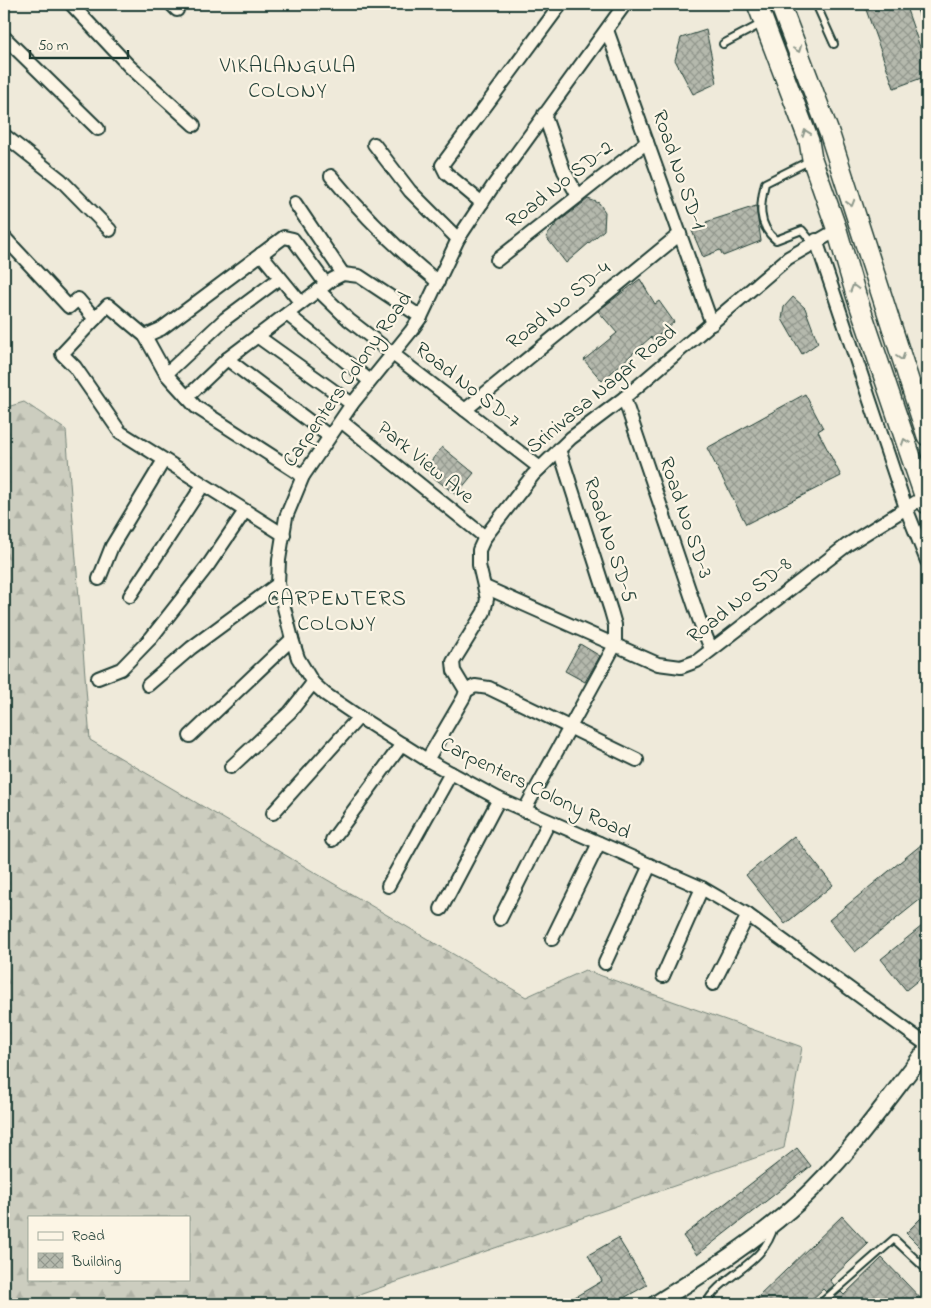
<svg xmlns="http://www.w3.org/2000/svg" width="931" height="1308" font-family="'Indie Flower',sans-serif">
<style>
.forest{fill:url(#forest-firs);stroke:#76857a;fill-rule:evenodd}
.building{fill:url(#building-cross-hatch);stroke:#1f3d34}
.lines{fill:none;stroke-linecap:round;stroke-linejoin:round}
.service-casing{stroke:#1f3d34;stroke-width:10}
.minor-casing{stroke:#1f3d34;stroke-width:16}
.tertiary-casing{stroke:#1f3d34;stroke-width:19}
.primary-casing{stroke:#1f3d34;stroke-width:22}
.service{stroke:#fcf5e5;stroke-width:6}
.minor{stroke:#fcf5e5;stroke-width:12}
.tertiary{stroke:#fcf5e5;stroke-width:15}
.primary{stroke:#fcf5e5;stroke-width:19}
.oneway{stroke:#8e998c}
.labels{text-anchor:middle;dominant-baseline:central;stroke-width:4.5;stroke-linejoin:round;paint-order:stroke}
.street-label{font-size:21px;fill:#1f3d34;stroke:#fcf5e5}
.neighbourhood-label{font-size:22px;letter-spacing:1px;fill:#1f3d34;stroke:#fcf5e5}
</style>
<defs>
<pattern id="forest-firs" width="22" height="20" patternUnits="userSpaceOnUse" patternTransform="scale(1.25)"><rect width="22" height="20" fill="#cccdbf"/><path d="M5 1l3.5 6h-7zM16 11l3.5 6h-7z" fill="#afb1a5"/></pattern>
<pattern id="building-cross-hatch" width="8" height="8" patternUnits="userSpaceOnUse" patternTransform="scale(1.25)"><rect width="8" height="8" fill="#b5b9ad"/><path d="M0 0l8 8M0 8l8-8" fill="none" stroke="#93988e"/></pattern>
</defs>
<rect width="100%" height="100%" fill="#efeada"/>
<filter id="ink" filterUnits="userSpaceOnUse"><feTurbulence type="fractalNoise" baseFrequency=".02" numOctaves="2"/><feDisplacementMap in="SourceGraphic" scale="10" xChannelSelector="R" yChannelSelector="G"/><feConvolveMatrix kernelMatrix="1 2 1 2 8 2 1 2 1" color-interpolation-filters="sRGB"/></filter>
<g filter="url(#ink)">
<path class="forest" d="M24,402L66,430L90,740L526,997L585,970L802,1047L784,1148L333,1304H4V408ZM29,1217H189V1279H29Z"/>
<g class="building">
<polygon points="864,4 905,4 927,67 927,76 894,88"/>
<polygon points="706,30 717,83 693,94 675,60 681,38"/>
<polygon points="588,199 599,203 605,212 604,230 566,263 546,237 557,223"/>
<polygon points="756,206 761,241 723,256 720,250 703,257 692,231 707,223 706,222"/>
<polygon points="640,279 655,304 659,301 674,322 653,340 651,337 602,381 584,360 617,333 598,311"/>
<polygon points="793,297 805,308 818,343 802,354 782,319 784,307"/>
<polygon points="805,394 823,428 818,431 841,476 746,524 707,448"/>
<polygon points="442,447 474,473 456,495 424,470"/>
<polygon points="580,644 600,656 585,682 565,671"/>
<polygon points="794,836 833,885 785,924 746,875"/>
<polygon points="927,840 927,894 855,952 829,920"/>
<polygon points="927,922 927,973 906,990 881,959"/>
<polygon points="797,1148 811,1166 697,1255 683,1236"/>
<polygon points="927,1212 927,1254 906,1233"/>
<polygon points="842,1216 868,1244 830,1280 834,1285 826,1292 823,1289 807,1304 763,1304 757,1298"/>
<polygon points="618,1238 647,1285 613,1304 563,1304 602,1281 588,1255"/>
<polygon points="882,1258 926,1304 835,1304 836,1303 833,1299 841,1292 844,1295"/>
</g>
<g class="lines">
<defs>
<g id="service">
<polyline points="816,4 834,44"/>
<polyline points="723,44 761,24"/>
<path d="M811,160L765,183C760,204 757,225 776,240L802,230L812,242"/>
<path d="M706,1304C720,1275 765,1265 774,1226"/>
<polyline points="820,1304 894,1239 927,1270"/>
</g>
<g id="minor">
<polyline points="71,4 129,66 194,125"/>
<polyline points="171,4 177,10"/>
<polyline points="625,4 493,186 458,239 421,317 411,331 352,404 303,476 286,517 279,560 278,584 292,639 298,658 313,683 325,694 359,717 427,760 499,799 702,888 748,915 927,1045"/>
<polyline points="923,4 927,15"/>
<polyline points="607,30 712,324"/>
<polyline points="4,37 98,129"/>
<polyline points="544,114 564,171 578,196"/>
<polyline points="4,135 61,180 110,230"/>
<polyline points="374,144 410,191 458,239"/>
<path d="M331,176C363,215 398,250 438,282"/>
<polyline points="295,203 343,274"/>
<polyline points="482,203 446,173 442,165 561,4"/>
<polyline points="4,237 69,307 78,299 95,319"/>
<polyline points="816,240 906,508 927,561"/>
<polyline points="261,254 301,303"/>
<polyline points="497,260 647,142"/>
<polyline points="318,290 349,320 540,468"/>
<polyline points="287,314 370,381"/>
<polyline points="145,336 161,329 284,237 293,239 326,284"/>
<polyline points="257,336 352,404"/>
<polyline points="227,359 329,436"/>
<polyline points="166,374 225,319 280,278"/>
<polyline points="187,397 227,359 333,279 343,274 359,276 421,317"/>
<polyline points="624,398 699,619 711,649"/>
<polyline points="465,410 680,234"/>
<polyline points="341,421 485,537"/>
<polyline points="284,535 120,432 75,367 62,354 108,305 145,336 166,374 196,407 303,476"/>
<polyline points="99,579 112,546 164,460"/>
<polyline points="485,587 658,664 681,667 697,661 847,545 924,497"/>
<polyline points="130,596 203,485"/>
<polyline points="98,678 121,669 151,638 209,564 245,511"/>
<polyline points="148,685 191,648 278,584"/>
<polyline points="466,691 475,686 489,688 637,760"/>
<polyline points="190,736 292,639"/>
<polyline points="427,760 464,697 466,691 454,671 453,662 484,612 487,599 479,565 479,550 485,537 533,475 571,438 624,398 788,258 837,230"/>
<polyline points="231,767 290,712 313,683"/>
<polyline points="524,811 615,645 615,625 611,611 559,449"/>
<polyline points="273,813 359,717"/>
<polyline points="332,840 402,744"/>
<polyline points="388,886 451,773"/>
<polyline points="441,909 499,799"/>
<polyline points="500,919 549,822"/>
<polyline points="552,939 599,843"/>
<polyline points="605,963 650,865"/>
<polyline points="663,976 702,888"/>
<polyline points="713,984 748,915"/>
</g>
<path id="tertiary" d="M655,1304C705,1273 756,1241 800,1201C848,1157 887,1100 927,1049"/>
<g id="primary">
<polyline points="757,4 809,141 812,159 837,230 856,295 927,504"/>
<polyline points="780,4 830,135 927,436"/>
</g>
</defs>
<use href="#service" class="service-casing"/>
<use href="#minor" class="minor-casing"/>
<use href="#tertiary" class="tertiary-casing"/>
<use href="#primary" class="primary-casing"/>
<use href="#service" class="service"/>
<use href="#minor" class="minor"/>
<use href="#tertiary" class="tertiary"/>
<use href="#primary" class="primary"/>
</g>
<defs><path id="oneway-chevron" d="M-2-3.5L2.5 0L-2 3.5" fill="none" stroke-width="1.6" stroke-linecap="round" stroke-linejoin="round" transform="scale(1.25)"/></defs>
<g class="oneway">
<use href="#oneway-chevron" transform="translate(798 49) rotate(69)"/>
<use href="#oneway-chevron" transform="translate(806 133) rotate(-110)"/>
<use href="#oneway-chevron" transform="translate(851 203) rotate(73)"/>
<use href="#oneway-chevron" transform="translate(854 288) rotate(-106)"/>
<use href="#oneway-chevron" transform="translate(901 357) rotate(72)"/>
<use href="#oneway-chevron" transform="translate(905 442) rotate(-109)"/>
</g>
</g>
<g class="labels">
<g class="street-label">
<text transform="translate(678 170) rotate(71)">Road No SD-1</text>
<text transform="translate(560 185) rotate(-38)">Road No SD-2</text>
<text transform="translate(559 306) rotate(-39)">Road No SD-4</text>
<text transform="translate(348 380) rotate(-55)">Carpenters Colony Road</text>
<text transform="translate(467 386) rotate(38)">Road No SD-7</text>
<text transform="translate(602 390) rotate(-40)">Srinivasa Nagar Road</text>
<text transform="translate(425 463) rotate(39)">Park View Ave</text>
<text transform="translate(685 518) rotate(71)">Road No SD-3</text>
<text transform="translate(609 540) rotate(72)">Road No SD-5</text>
<text transform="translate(740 601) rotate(-38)">Road No SD-8</text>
<text transform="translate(535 789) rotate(26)">Carpenters Colony Road</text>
</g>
<g class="neighbourhood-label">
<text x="288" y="67">VIKALANGULA<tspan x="288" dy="25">COLONY</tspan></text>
<text x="337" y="600">CARPENTERS<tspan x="337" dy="25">COLONY</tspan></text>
</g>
</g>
<rect width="931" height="1308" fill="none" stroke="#fcf5e5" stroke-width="20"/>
<rect x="10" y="10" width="911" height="1288" fill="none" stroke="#1f3d34" stroke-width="2" filter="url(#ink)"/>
<rect x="28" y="1216" width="162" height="65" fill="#fcf5e5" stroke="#a4ab9e"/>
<rect x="38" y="1232" width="25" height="8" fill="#fcf5e5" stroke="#a4ab9e"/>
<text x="72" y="1240" font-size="15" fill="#1f3d34">Road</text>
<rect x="38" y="1253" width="25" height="15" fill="url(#building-cross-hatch)" stroke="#a4ab9e"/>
<text x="72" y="1266" font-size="15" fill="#1f3d34">Building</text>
<path d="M30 50v8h98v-8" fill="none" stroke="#1f3d34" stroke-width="2.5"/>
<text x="38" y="50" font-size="15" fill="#1f3d34" stroke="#fcf5e5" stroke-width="4" paint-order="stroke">50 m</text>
</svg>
